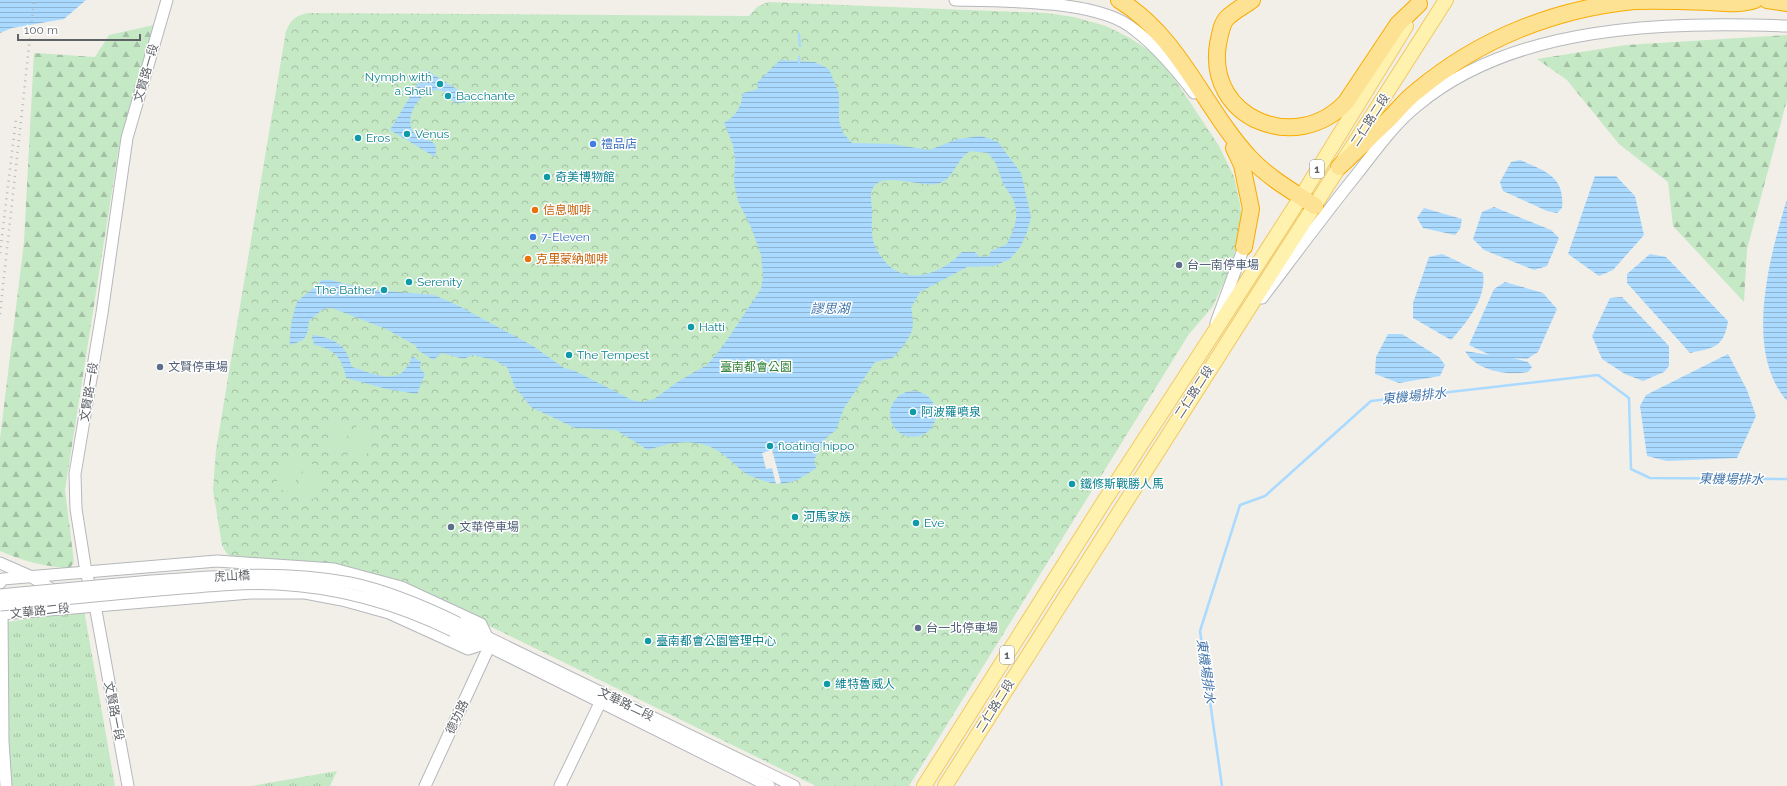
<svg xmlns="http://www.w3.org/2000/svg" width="1787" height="786" font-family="Raleway,'Noto Sans TC',sans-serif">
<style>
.grass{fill:url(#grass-tufts)}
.forest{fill:url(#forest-firs)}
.park{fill:url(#park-crowns)}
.garden{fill:#c5e8c5}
.water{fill:url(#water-rules);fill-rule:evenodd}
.pier{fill:#f1efe8}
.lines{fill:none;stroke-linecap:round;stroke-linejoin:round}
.stream{stroke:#aadaff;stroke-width:2.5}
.minor-casing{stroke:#b5b8bc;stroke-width:13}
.major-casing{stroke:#f2c960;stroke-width:16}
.highway-casing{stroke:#f9ab00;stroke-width:18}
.minor{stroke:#fff;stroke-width:11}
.major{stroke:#fff2af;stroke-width:14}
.highway{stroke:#fde293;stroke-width:16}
.rail{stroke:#b6b7b8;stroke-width:2.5;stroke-dasharray:1 5;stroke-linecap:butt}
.minor-bridge-casing{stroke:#b5b8bc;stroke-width:13;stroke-linecap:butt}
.minor-bridge{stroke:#fff;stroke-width:11}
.culture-dot{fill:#0f9aa8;stroke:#fff;stroke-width:1.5}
.shop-dot{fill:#3f7fe0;stroke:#fff;stroke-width:1.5}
.food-dot{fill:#e8710a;stroke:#fff;stroke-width:1.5}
.service-dot{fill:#5c6f8a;stroke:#fff;stroke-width:1.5}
.labels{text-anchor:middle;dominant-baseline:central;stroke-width:3;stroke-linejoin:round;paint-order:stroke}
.shield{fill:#fff;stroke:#8f9295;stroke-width:1}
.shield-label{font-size:11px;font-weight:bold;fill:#5f6368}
.street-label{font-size:12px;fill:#5f6368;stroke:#fff}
.culture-label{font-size:12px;fill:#0d838f;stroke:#fff;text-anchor:start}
.shop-label{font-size:12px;fill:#366cbe;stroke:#fff;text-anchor:start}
.food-label{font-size:12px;fill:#c56008;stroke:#fff;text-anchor:start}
.service-label{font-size:12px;fill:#4e5e75;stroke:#fff;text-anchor:start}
.park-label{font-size:12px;fill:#348238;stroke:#fff}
.water-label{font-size:13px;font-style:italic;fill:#4174aa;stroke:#fff}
</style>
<defs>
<pattern id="grass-tufts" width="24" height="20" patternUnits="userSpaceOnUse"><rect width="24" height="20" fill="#c5e8c5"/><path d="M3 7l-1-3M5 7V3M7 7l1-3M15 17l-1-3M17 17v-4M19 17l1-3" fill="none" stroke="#a3c0a4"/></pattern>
<pattern id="forest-firs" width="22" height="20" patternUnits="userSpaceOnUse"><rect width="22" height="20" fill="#c5e8c5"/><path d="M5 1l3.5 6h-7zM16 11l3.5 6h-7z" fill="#a3c0a4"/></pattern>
<pattern id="park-crowns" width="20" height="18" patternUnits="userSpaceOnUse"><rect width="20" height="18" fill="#c5e8c5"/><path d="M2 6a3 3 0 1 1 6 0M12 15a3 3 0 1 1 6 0" fill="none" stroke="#a3c0a4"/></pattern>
<pattern id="water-rules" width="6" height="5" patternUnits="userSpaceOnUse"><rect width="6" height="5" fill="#aadaff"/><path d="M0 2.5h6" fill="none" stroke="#8eb4d2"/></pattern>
</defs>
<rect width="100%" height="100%" fill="#f1efe8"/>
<g class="grass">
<polygon points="84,610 115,786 10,786 8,743 7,622"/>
<polygon points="337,771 330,786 251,786"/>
</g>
<g class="forest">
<path d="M154,25L119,146L65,490L74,562L70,568C45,567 23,561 0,551V439L24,242L34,53L95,57L109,35Z"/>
<polygon points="1787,35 1787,100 1747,249 1744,302 1673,226 1668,182 1619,144 1567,80 1537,59 1626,45"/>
</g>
<path class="park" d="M768,2L1046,13L1074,17L1106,26L1130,38L1154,54L1174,78L1219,146L1234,177L1240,204L1242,221L1231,267L1213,306L1189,334L909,786H816L408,586L347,567L282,560H239L227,554L222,545L213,490L216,450L286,31C291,20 295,16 308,13L749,16L757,7Z"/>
<g class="garden">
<polygon points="334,418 351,423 342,455 325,450"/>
<polygon points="357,424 374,430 364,462 347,457"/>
<polygon points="285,456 302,461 292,493 275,488"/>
<polygon points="306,462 323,467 314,499 296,494"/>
</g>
<g class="water">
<polygon points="0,0 86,0 64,19 12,28 0,33"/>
<path d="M780,60L815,62L829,69L839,94V121L843,133L852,143L892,144L929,150L958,139L981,136L998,142L1021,173L1031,217L1027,232L1021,246L1010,259L994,266L967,267L920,292L911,308C917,334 908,339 893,358L875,362L844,408L836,430L826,438L814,460L816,468C796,482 784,489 759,479C755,477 749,476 745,473C732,463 722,450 705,445C685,439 666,444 648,450L616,430L575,428L531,407L515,387L507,367L494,360L472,355L464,359L442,353L433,360L418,350L415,345L386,329L332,308L323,309L309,321C307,338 306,340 290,345C289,335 293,309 298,301C302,296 316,288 322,280H331L364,289L434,295L457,305L533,346L564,368L575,371L632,400L642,402L654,399L679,381L707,365L723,346L761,289L763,276L761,255L751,227L738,201L734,183L735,159L733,145L724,123C737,115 741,107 743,93L758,89L757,83ZM971,151L988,153C998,164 998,170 1003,183C1006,190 1012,195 1014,202C1020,217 1013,231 1007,244L991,251L989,256L980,257L975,252H962C937,279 897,288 877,250C870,238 872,225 872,211C872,202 868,193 875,185C887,173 921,187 937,184C955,180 956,157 971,151Z"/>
<path d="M426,70L471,98L467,102L456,103C449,99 446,89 437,90C419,91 403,118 414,133C421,143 441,135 435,157L390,130Z"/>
<path d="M1520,160C1545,171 1565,176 1562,208L1557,213L1547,211L1503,191L1500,182L1511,162Z"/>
<polygon points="1595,176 1616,176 1635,196 1644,235 1613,270 1599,276 1568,254"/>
<path d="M1787,199V401C1743,351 1770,256 1787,199Z"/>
<polygon points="1494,207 1551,230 1559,238 1547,266 1534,270 1484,250 1473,239 1482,212"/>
<polygon points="1424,208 1462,219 1460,229 1455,235 1423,228 1417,218"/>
<path d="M1442,254L1483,273C1487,298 1467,322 1451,340L1413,318V303L1429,257Z"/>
<path d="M1650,254L1666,257L1728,321C1724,348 1713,348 1690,353L1627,283V274Z"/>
<path d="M1505,282L1543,293L1557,309L1538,352L1527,359L1513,358L1528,362L1532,367L1528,372C1508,376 1476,371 1465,351L1490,355L1469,345L1494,289Z"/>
<polygon points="1622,297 1669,346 1669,366 1664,372 1643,381 1625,374 1602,359 1592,336 1610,298"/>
<polygon points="1388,334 1402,334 1439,357 1445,365 1440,376 1399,383 1375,374 1376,357"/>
<path d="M312,335C324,336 340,341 346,352C349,356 350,363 352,367C376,374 402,389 412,356L421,362L420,368L425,374L417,394L387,389L346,378C343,359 334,348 314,345Z"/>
<polygon points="1728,354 1747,390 1756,416 1737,458 1667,461 1647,456 1640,406 1646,395"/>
<circle cx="913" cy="414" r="23"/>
</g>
<polygon class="pier" points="772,450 781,483 776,484 772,468 766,469 762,453"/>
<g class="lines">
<g class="stream">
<polyline points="799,34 800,46"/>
<polyline points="799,65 799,57"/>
<polyline points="1222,786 1200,631 1240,505 1265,496 1371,401 1598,375 1629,398 1631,469 1650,478 1787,479"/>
</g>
<defs>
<g id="minor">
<path d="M955,0C1003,1 1090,0 1128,25C1154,43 1175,68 1194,93"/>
<path d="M1262,298C1293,257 1324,215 1357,174C1376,150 1394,124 1418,105C1515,24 1666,22 1787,26"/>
<polyline points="1216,323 1244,247 1245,241"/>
<polyline points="0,563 32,577 56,592"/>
<polyline points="0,583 3,579 217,561 334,569 401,587 481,624 487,637"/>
<polyline points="1,597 2,614 250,593 305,593 342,600 389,613 468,649 484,644"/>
<polyline points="2,614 3,741 6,786"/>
<polyline points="458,623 794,786"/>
<polyline points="453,631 484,644 769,786"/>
<polyline points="128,786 95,605 86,572 76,509 75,474 102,313 127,138 167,0"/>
<polyline points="425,786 489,647"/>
<polyline points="560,786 600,703"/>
</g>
<g id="major">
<polyline points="924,786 1103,503 1211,337 1301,197 1406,26"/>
<path d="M945,786C1110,523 1279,262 1446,0"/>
</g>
<g id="highway">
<path d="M1119,0C1180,37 1203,107 1250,158C1269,178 1292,191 1315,206"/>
<path d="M1252,0C1244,6 1234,11 1227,18C1221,24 1220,36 1218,44C1206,119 1297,155 1346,102L1398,24L1419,4"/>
<polyline points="1767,0 1787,3"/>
<polyline points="1234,148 1242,165 1251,209 1244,247"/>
<path d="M1339,167C1355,152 1371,136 1387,121C1397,111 1406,99 1417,91C1479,39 1554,9 1634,1C1659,0 1685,1 1710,2C1726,3 1740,5 1755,0"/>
</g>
</defs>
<use href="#minor" class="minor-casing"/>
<use href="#major" class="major-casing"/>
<use href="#highway" class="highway-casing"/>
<use href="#minor" class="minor"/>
<use href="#major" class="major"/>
<use href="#highway" class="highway"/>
<g class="rail">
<polyline points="0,253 16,119"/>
<polyline points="0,314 34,0"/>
</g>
<defs>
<g id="minor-bridge">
<path d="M0,595C50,590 100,586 151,581C218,576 284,570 350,583C388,591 423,606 458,623"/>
<path d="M0,605C49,600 98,596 147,591C190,588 234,582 277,584C339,587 398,604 453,631"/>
</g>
</defs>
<use href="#minor-bridge" class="minor-bridge-casing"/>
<use href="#minor-bridge" class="minor-bridge"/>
</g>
<g class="culture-dot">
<circle cx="440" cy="84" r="4"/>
<circle cx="448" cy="96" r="4"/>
<circle cx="407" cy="134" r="4"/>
<circle cx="358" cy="138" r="4"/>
<circle cx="547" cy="177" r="4"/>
<circle cx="409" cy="282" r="4"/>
<circle cx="384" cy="290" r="4"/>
<circle cx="691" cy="327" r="4"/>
<circle cx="569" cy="355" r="4"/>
<circle cx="913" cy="412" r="4"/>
<circle cx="770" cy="446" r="4"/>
<circle cx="1072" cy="484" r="4"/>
<circle cx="795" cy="517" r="4"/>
<circle cx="916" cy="523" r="4"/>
<circle cx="648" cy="641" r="4"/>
<circle cx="827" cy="684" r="4"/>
</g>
<g class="shop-dot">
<circle cx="593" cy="144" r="4"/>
<circle cx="533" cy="237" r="4"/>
</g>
<g class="food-dot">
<circle cx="535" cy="210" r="4"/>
<circle cx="528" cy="259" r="4"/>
</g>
<g class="service-dot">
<circle cx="1179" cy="265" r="4"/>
<circle cx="160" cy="367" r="4"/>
<circle cx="451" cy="527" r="4"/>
<circle cx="918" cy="628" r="4"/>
</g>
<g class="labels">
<g class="shield">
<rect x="1310" y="160" width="14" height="18" rx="3"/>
<rect x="1000" y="646" width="14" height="18" rx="3"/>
</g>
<g class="shield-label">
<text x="1317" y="169">1</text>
<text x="1007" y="655">1</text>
</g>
<g class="street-label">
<text transform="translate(146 73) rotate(-74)">文賢路一段</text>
<text transform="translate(1370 120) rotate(-57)">二仁路二段</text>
<text transform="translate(89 392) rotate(-81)">文賢路一段</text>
<text transform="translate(1194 392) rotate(-57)">二仁路二段</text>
<text transform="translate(232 576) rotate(-3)">虎山橋</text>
<text transform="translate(40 611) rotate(-6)">文華路二段</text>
<text transform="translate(626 704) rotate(26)">文華路二段</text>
<text transform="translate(995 706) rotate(-58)">二仁路二段</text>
<text transform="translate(114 711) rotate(79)">文賢路一段</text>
<text transform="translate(457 717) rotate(-65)">德功路</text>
</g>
<g class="culture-label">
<text x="432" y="77" text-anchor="end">Nymph with<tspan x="432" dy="14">a Shell</tspan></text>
<text x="456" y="96">Bacchante</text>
<text x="415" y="134">Venus</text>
<text x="366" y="138">Eros</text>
<text x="555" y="177">奇美博物館</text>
<text x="417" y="282">Serenity</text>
<text x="376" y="290" text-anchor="end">The Bather</text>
<text x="699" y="327">Hatti</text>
<text x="577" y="355">The Tempest</text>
<text x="921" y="412">阿波羅噴泉</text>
<text x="778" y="446">floating hippo</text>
<text x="1080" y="484">鐵修斯戰勝人馬</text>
<text x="803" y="517">河馬家族</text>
<text x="924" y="523">Eve</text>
<text x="656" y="641">臺南都會公園管理中心</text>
<text x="835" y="684">維特魯威人</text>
</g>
<g class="shop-label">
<text x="601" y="144">禮品店</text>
<text x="541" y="237">7-Eleven</text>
</g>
<g class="food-label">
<text x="543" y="210">信息咖啡</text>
<text x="536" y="259">克里蒙納咖啡</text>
</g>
<g class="service-label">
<text x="1187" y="265">台一南停車場</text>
<text x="168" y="367">文賢停車場</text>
<text x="459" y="527">文華停車場</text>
<text x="926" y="628">台一北停車場</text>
</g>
<g class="park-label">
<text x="756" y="367">臺南都會公園</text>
</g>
<g class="water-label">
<text x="830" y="308">謬思湖</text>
<text transform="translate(1414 396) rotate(-6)">東機場排水</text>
<text transform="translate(1731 479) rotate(1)">東機場排水</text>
<text transform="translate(1206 671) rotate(82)">東機場排水</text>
</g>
</g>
<path d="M18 34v6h122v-6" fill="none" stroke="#5f6368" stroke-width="2"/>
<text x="24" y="34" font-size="12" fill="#5f6368" stroke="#ffffff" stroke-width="3" paint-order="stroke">100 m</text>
</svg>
